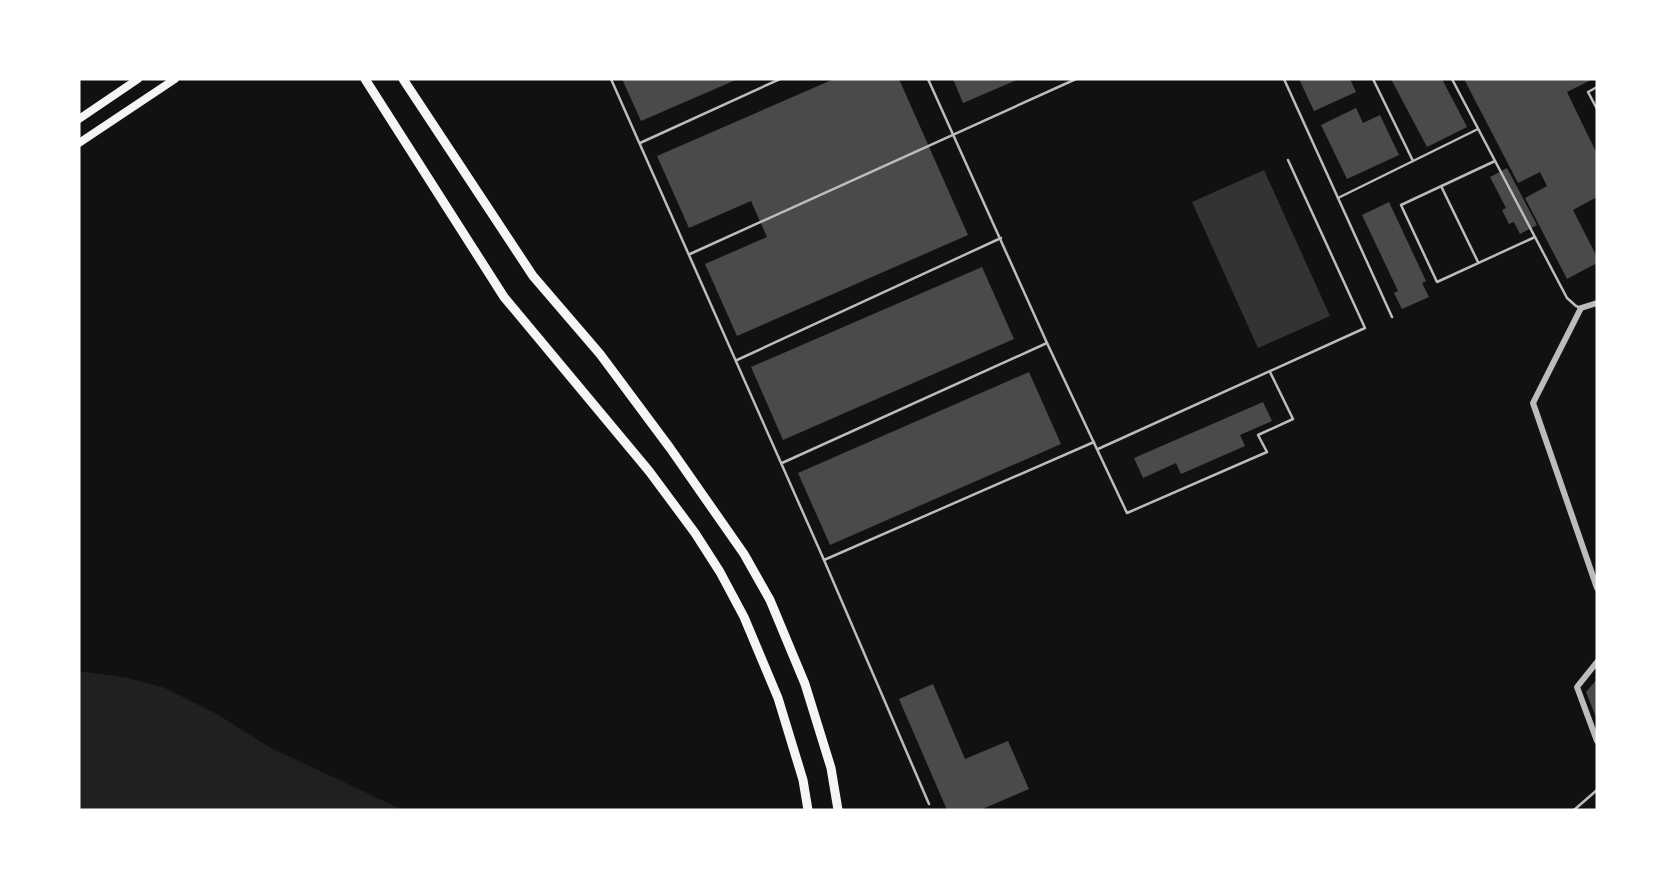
<svg xmlns="http://www.w3.org/2000/svg" width="1676" height="889" font-family="Quicksand,sans-serif">
<style>
.green{fill:#202020}
.water{fill:#333}
.building{fill:#4a4a4a}
.lines{fill:none;stroke-linecap:round;stroke-linejoin:round}
.service{stroke:#bcbcbc;stroke-width:2.5}
.minor{stroke:#bcbcbc;stroke-width:6}
.secondary{stroke:#f5f5f5;stroke-width:8}
.primary{stroke:#f5f5f5;stroke-width:9}
</style>
<rect width="100%" height="100%" fill="#111"/>
<polygon class="green" points="79,671 128,678 165,688 215,713 269,747 403,810 79,810"/>
<polygon class="water" points="1264,170 1330,316 1258,348 1192,202"/>
<g class="building">
<polygon points="622,79 738,79 641,121"/>
<polygon points="834,79 899,79 968,235 737,336 705,264 767,237 751,201 689,228 657,156"/>
<polygon points="953,79 1019,79 963,103"/>
<polygon points="1299,79 1350,79 1356,92 1314,111"/>
<polygon points="1391,79 1442,79 1467,127 1427,147"/>
<polygon points="1464,79 1593,79 1567,92 1597,154 1597,197 1573,210 1597,257 1597,263 1567,279 1525,198 1547,186 1540,172 1518,183"/>
<polygon points="1356,108 1363,123 1380,115 1399,155 1347,179 1321,125"/>
<polygon points="1507,168 1537,225 1520,234 1514,222 1509,224 1502,210 1506,208 1490,177"/>
<polygon points="1389,202 1426,281 1422,283 1429,297 1402,309 1394,293 1398,291 1362,215"/>
<polygon points="982,267 1014,339 783,440 751,367"/>
<polygon points="1029,372 1061,444 830,545 798,473"/>
<polygon points="1263,402 1272,421 1240,435 1245,446 1181,474 1176,463 1143,478 1134,458"/>
<polygon points="1597,679 1597,720 1586,692"/>
<polygon points="933,684 965,759 1008,741 1029,789 980,810 947,810 899,699"/>
</g>
<g class="lines">
<g class="service">
<polyline points="611,79 824,560 1094,442"/>
<polyline points="928,79 1047,343 1127,513 1267,452 1258,435 1293,419 1270,372"/>
<polyline points="1284,79 1392,317"/>
<polyline points="1373,79 1413,161"/>
<polyline points="1452,79 1567,298 1576,306 1581,308"/>
<polyline points="1597,87 1588,92 1597,109"/>
<polyline points="640,143 780,79"/>
<polyline points="1495,161 1401,205 1437,282 1535,237"/>
<polyline points="1441,186 1478,262"/>
<polyline points="1338,198 1478,129"/>
<polyline points="690,254 1076,79"/>
<polyline points="737,360 1001,238"/>
<polyline points="1098,449 1365,328 1288,160"/>
<polyline points="782,463 1047,343"/>
<polyline points="824,560 929,804"/>
<polyline points="1574,810 1597,790"/>
</g>
<g class="minor">
<polyline points="1597,303 1581,308 1533,403 1597,588"/>
<polyline points="1597,662 1577,687 1597,741"/>
</g>
<g class="secondary">
<polyline points="79,119 138,79"/>
<polyline points="79,143 175,79"/>
</g>
<g class="primary">
<polyline points="365,79 504,297 649,471 695,533 720,572 744,617 778,698 803,780 808,810"/>
<polyline points="403,79 533,276 600,354 670,448 744,554 770,600 805,684 831,768 838,810"/>
</g>
</g>
<rect width="1676" height="889" fill="none" stroke="#ffffff" stroke-width="161"/>
</svg>
